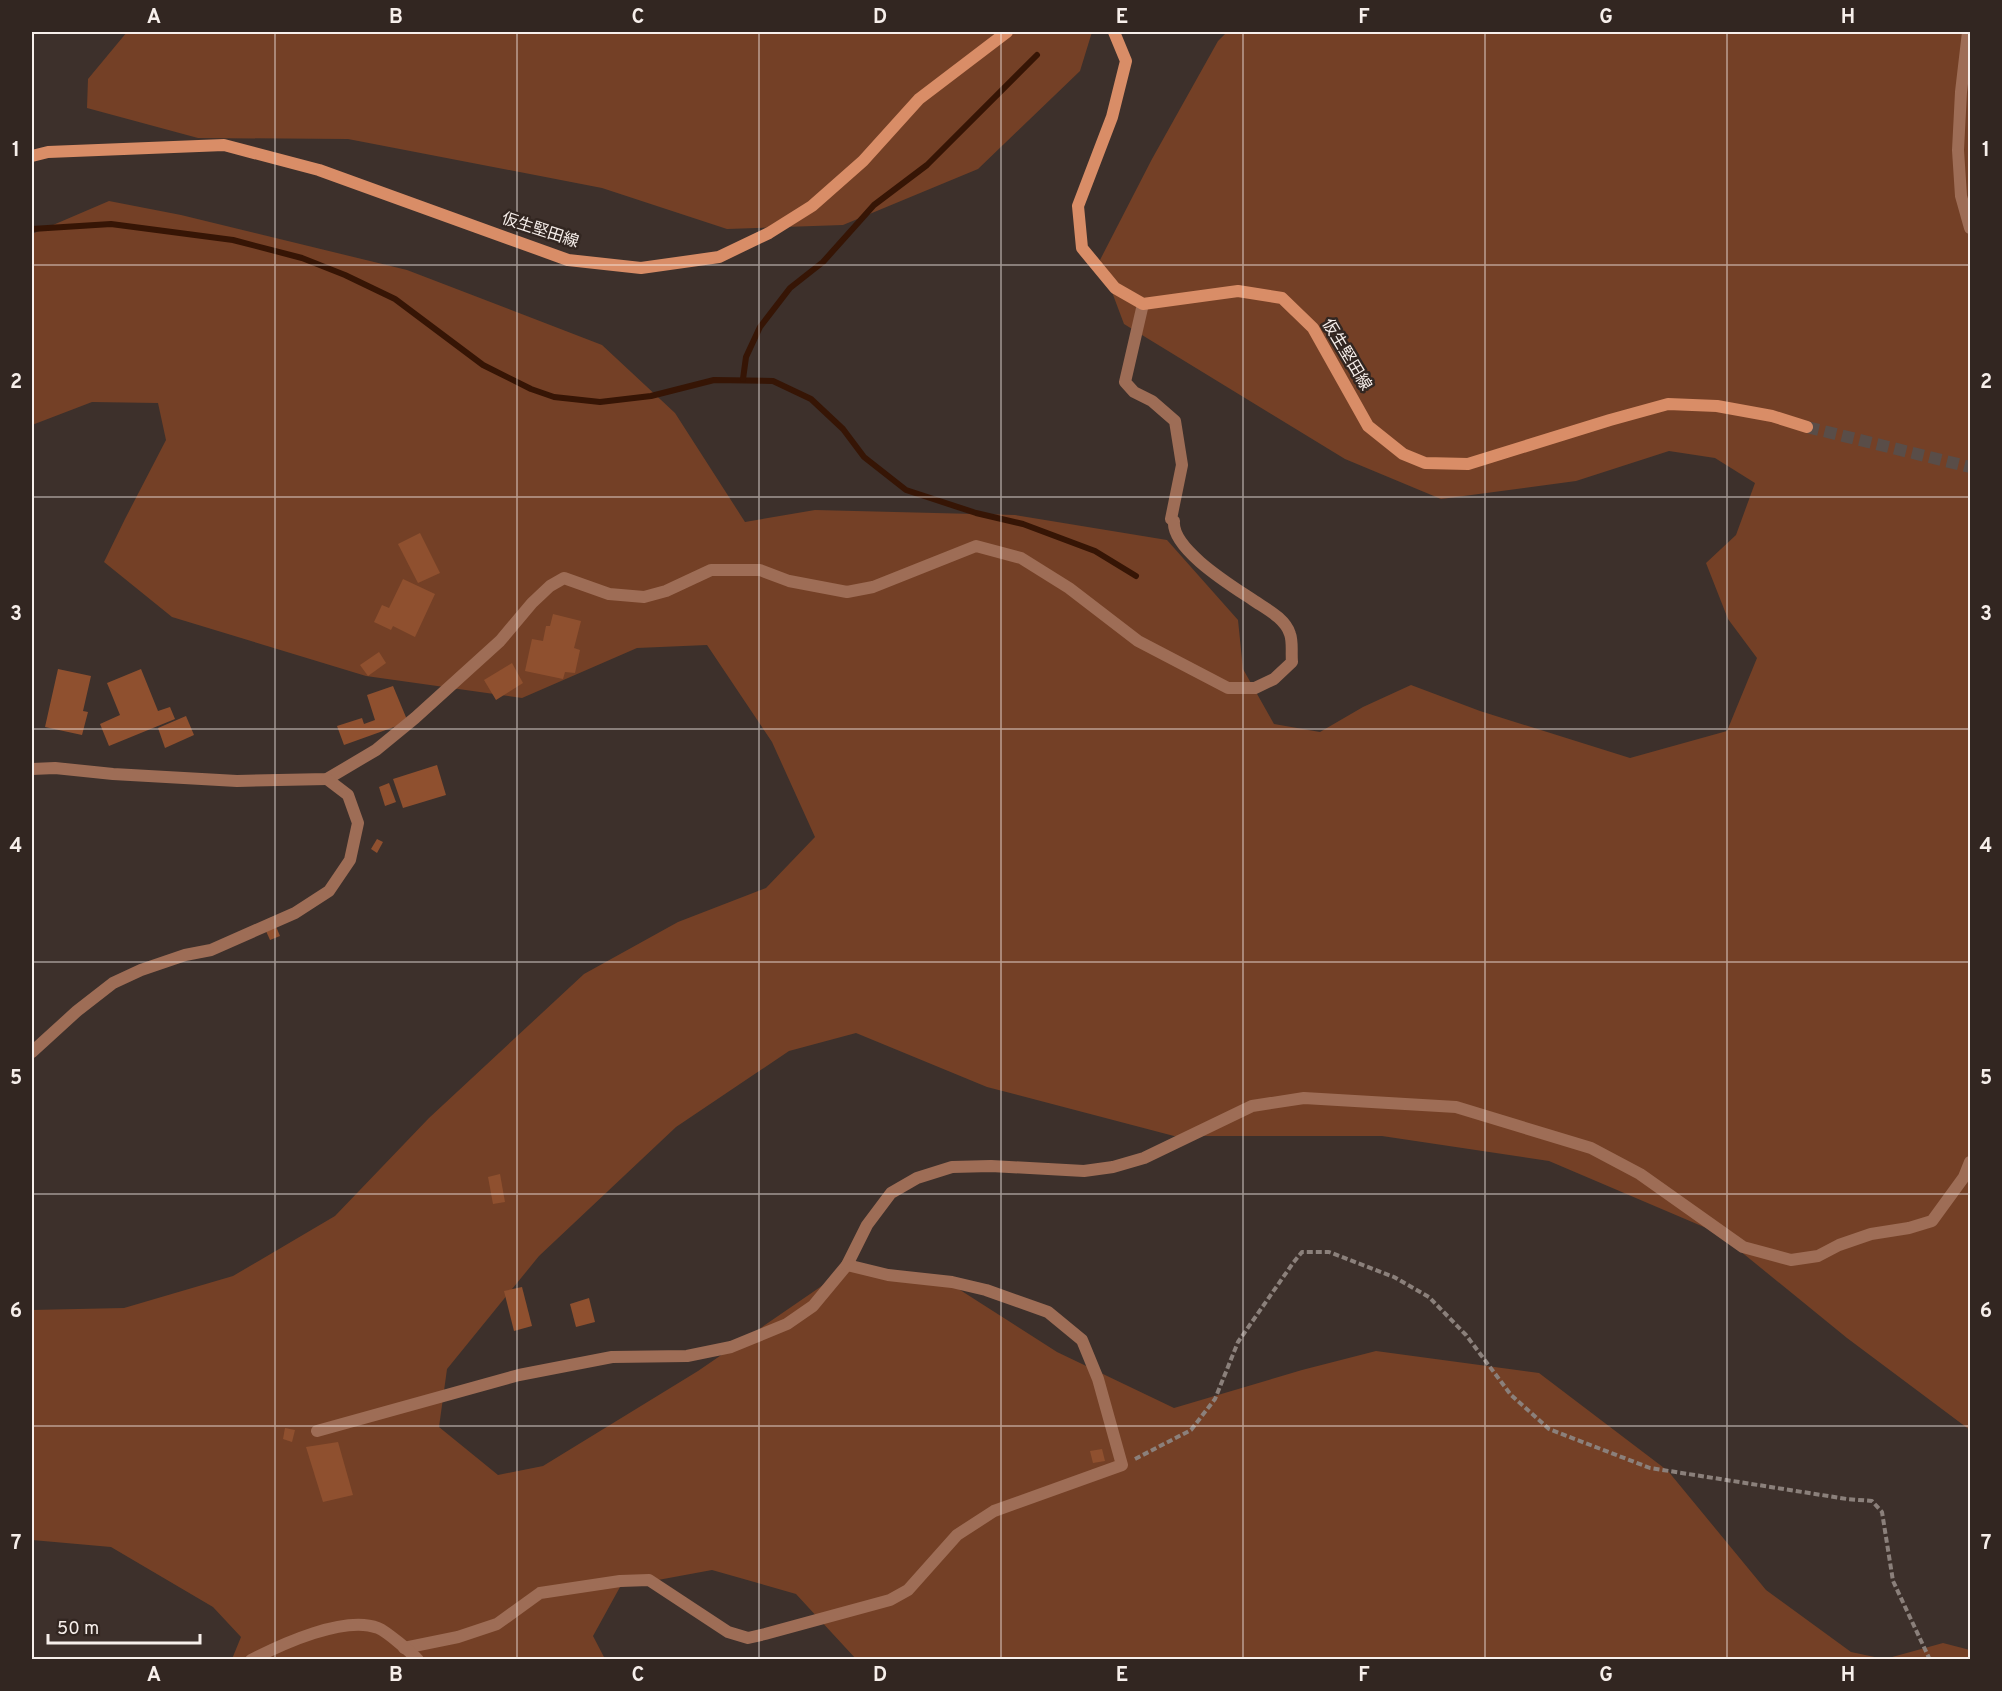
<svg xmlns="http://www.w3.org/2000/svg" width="2002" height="1691" font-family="Overpass,'Noto Sans JP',sans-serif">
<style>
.green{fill:#744026}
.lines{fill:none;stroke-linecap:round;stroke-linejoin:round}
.stream{stroke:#361505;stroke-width:6}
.building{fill:#8f502f}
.secondary-tunnel{stroke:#594d48;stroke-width:12;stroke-dasharray:12 6;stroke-linecap:butt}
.path{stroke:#8b807b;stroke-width:4;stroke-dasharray:6 3;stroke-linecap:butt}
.street{stroke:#9e6d56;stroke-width:12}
.secondary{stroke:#d98d67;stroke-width:12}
.grid{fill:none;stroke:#f7efeb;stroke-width:1.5;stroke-opacity:0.55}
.labels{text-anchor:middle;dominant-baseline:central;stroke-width:5;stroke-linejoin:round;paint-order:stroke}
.street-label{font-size:16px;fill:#f7efeb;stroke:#322621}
.neatline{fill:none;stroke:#f7efeb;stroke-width:2}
.grid-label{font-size:20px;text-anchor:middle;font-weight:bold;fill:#f7efeb}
</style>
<rect width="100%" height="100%" fill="#3d302b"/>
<g class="green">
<polygon points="127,32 1092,32 1080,71 978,169 843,225 727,229 602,188 348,139 198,138 87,108 88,79"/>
<polygon points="1227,32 1970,32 1970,1430 1847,1338 1718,1233 1549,1161 1382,1136 1174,1136 987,1087 856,1033 789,1051 676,1127 539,1256 447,1369 439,1427 498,1475 543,1466 698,1371 845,1270 946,1281 1057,1352 1174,1408 1302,1370 1376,1351 1539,1373 1668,1471 1766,1590 1851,1652 1884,1659 856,1659 796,1594 712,1570 620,1587 593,1636 605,1659 232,1659 241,1637 213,1607 111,1547 32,1540 32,1310 124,1308 233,1276 335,1216 429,1118 584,974 678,922 766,888 815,837 772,742 707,645 637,648 522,698 366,676 172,617 104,562 125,519 166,440 158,403 92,402 32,425 32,234 109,201 181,215 407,270 602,345 675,413 745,522 815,510 1015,515 1167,540 1238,620 1243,669 1274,724 1320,732 1363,707 1411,685 1480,711 1630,758 1727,731 1757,658 1728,619 1706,563 1736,535 1755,483 1715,458 1669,451 1576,481 1441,499 1345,459 1124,324 1100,260 1152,159 1218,41"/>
<polygon points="1943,1643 1970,1650 1970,1659 1885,1659"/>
</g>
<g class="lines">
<g class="stream">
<polyline points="32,229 111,224 233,240 302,258 345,275 395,299 483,365 531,389 554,397 600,402 651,396 714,380 773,381 811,399 843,429 864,457 906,490 976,513 1023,524 1095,551 1136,576"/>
<polyline points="743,379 746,357 760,327 790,288 823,262 874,205 927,165 1037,55"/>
</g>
</g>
<g class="building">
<polygon points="420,533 440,573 418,583 398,544"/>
<polygon points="403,579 435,594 415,637 393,626 391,630 374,622 382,605 389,608"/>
<polygon points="553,614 581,621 574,648 580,650 575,673 565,672 563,679 525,671 532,639 543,641 546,626 550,626"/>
<polygon points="379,652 386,663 368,676 360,665"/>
<polygon points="512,663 523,683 496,700 484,680"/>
<polygon points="58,669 91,676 83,711 88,712 82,735 45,727"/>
<polygon points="141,669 158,711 170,707 175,719 109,746 100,724 120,715 107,683"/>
<polygon points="393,686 408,722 344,745 337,726 362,718 364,724 375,720 367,695"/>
<polygon points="186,716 194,735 165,748 158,728"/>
<polygon points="437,765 446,795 403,808 393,779"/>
<polygon points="389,783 396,802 385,806 379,787"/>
<polygon points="377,839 383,842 377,853 371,849"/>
<polygon points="272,917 280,936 270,940 262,922"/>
<polygon points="500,1174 505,1202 493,1204 488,1177"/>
<polygon points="522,1287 532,1326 514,1331 504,1291"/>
<polygon points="589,1298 595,1322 576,1327 570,1304"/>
<polygon points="285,1428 295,1430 292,1442 283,1439"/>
<polygon points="338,1442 353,1495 323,1502 306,1447"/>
<polygon points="1102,1449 1105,1461 1093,1463 1090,1451"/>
</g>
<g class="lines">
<polyline class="secondary-tunnel" points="1807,427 1970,467"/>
<polyline class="path" points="1135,1459 1191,1430 1215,1399 1238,1342 1293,1263 1302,1252 1329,1252 1394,1277 1429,1297 1466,1335 1511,1395 1549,1429 1650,1468 1847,1499 1872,1501 1882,1512 1893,1581 1930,1660"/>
<g class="street">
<polyline points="1968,32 1961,92 1958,150 1961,196 1970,228"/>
<path d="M32,769L55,768L113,774L237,781L327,779L376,750L415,718L500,641L532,603L550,586L564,578L609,594L644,597L666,591L711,570H760L789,581L847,592L873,587L976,546L1021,558L1069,588L1138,641L1228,688H1255L1274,679L1292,662C1291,653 1293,642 1290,634C1285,618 1266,609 1253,600C1232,586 1171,549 1174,521L1171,519L1182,465L1175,421L1152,401L1134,392L1125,382L1143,304"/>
<polyline points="32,1052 77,1011 113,983 141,970 185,955 211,950 295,913 329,891 350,860 358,823 348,795 327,779"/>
<polyline points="317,1431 519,1375 612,1357 687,1356 731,1347 787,1324 813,1306 847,1265 867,1225 891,1193 917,1178 952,1167 991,1166 1084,1171 1113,1167 1144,1158 1252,1106 1304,1098 1456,1107 1591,1148 1640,1174 1743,1247 1791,1260 1818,1256 1839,1245 1871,1234 1909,1228 1932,1221 1964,1177 1970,1162"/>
<polyline points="404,1648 458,1637 497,1624 540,1593 620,1581 649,1580 728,1632 748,1638 765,1634 890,1600 908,1590 957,1535 994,1511 1122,1465 1098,1379 1082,1340 1048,1312 986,1290 952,1282 888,1275 847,1265"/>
<path d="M251,1660C282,1644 345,1615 378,1628C386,1631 412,1653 418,1660"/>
</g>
<g class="secondary">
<polyline points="1114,32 1126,61 1112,117 1078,206 1082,248 1115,288 1143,304 1238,291 1282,298 1313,328 1368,426 1403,454 1425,463 1468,464 1610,420 1668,404 1717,406 1772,416 1807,427"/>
<polyline points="32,156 48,152 224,145 319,170 568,260 641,268 719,257 769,233 812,206 863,161 919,99 1007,32"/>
</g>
</g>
<path class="grid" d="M275,32V1660M517,32V1660M759,32V1660M1001,32V1660M1243,32V1660M1485,32V1660M1727,32V1660M32,265H1970M32,497H1970M32,729H1970M32,962H1970M32,1194H1970M32,1426H1970"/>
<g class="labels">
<g class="street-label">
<text transform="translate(540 231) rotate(18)">仮生堅田線</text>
<text transform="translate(1346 355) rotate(59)">仮生堅田線</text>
</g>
</g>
<rect width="2002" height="1691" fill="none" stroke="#322621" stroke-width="66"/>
<path d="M48 1634v9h152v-9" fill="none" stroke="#f7efeb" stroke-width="3"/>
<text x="57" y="1634" font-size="18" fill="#f7efeb" stroke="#322621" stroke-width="4.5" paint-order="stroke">50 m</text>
<rect x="33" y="33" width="1936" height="1625" class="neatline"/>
<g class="grid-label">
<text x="154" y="23">A</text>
<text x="396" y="23">B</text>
<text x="638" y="23">C</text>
<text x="880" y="23">D</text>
<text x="1122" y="23">E</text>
<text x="1364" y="23">F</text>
<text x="1606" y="23">G</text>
<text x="1848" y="23">H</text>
<text x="16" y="156">1</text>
<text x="1986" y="156">1</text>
<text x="16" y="388">2</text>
<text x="1986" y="388">2</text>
<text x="16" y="620">3</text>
<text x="1986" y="620">3</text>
<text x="16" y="852">4</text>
<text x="1986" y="852">4</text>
<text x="16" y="1084">5</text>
<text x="1986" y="1084">5</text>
<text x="16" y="1317">6</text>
<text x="1986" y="1317">6</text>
<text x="16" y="1549">7</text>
<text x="1986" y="1549">7</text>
<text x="154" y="1681">A</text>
<text x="396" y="1681">B</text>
<text x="638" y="1681">C</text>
<text x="880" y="1681">D</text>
<text x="1122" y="1681">E</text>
<text x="1364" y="1681">F</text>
<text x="1606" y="1681">G</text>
<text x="1848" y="1681">H</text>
</g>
</svg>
